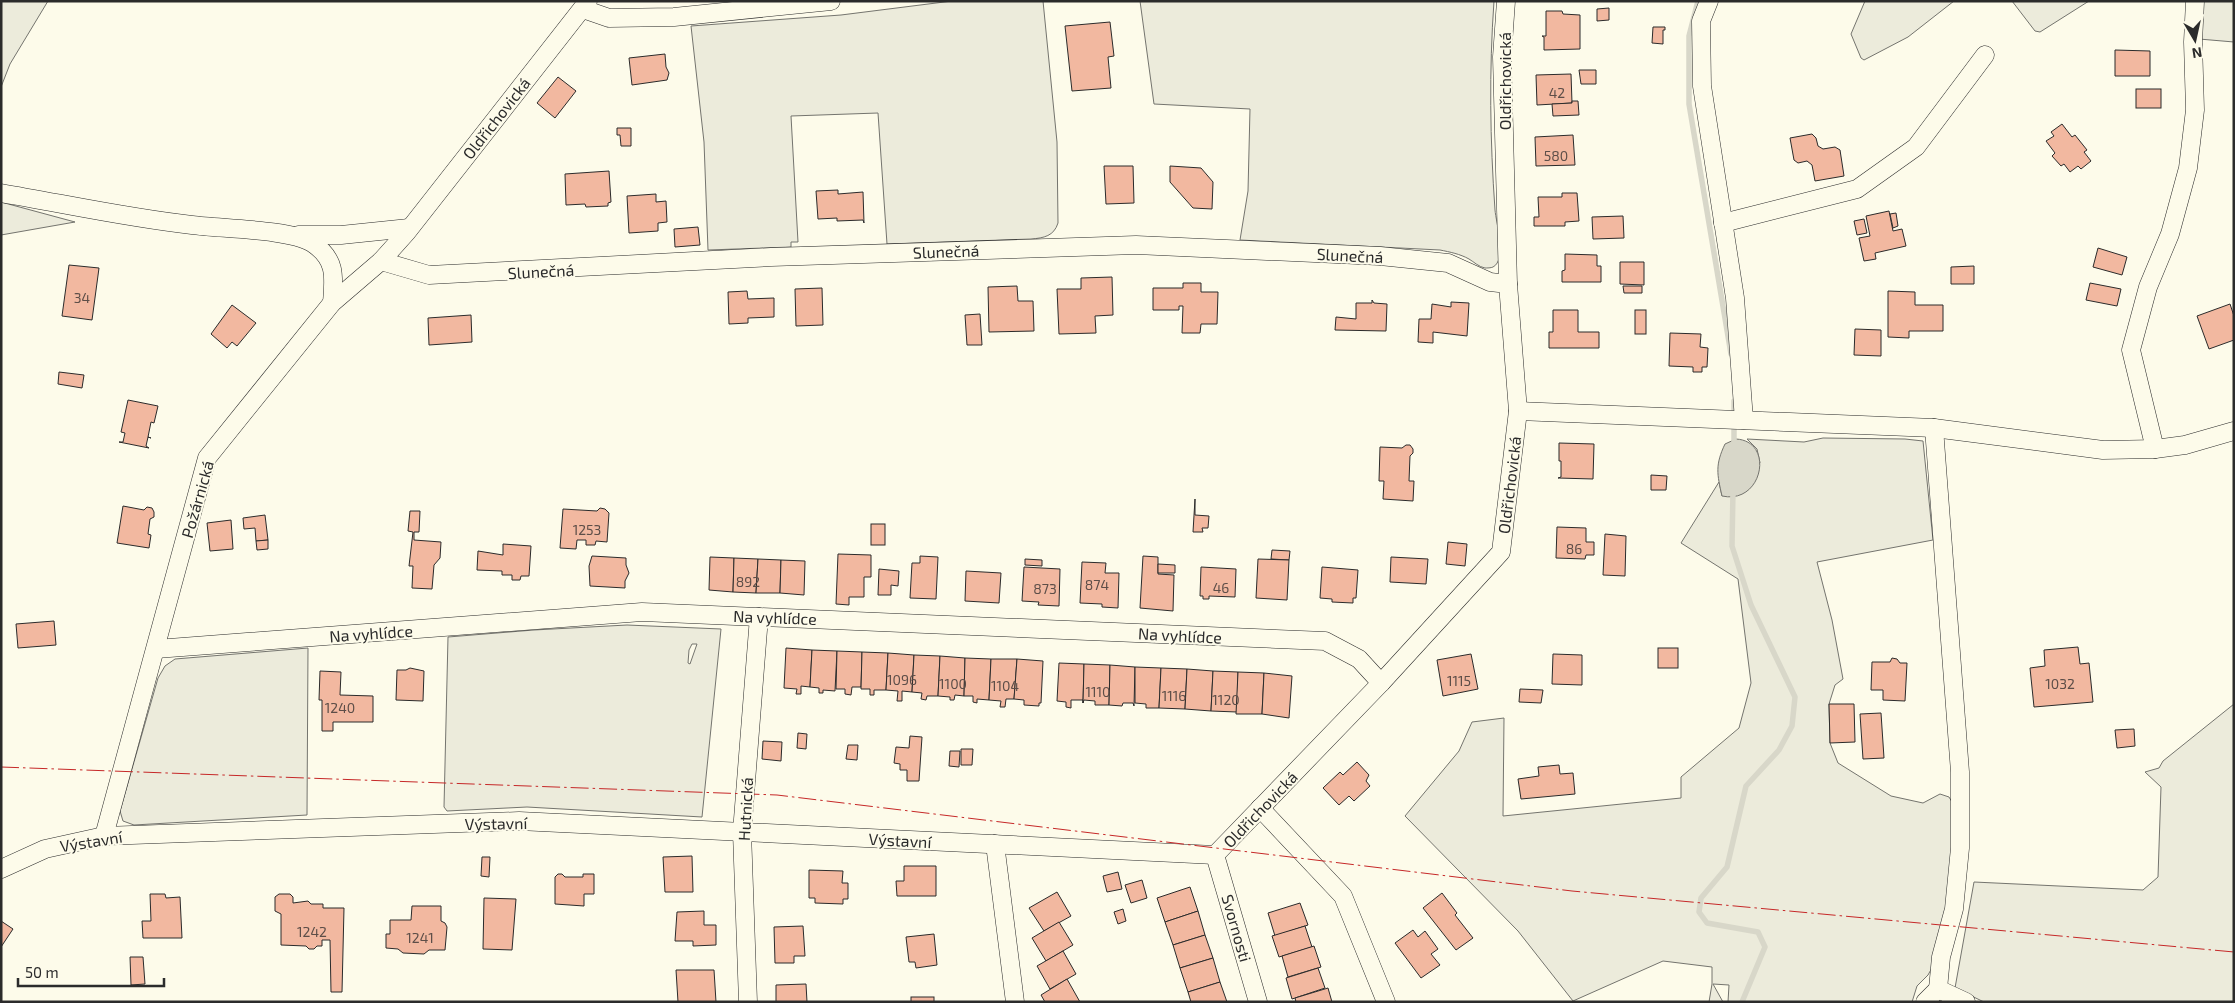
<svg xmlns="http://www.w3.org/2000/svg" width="2235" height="1003" font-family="'Exo 2',sans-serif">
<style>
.green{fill:#ecebdb;stroke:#74746e;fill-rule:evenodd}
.water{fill:#d8d7c9;stroke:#74746e}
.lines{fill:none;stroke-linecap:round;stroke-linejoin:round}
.stream{stroke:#d8d7c9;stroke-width:5.5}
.building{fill:#f2b8a0;stroke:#2b2b2b}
.minor-casing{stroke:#2b2b2b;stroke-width:19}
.minor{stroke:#fdfbea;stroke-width:18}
.power{stroke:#c62828;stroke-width:1;stroke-dasharray:18 4 2.5 4;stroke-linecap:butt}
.labels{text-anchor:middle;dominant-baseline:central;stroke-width:4;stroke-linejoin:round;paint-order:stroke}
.number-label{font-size:14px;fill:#5d4e48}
.street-label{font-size:16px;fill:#2b2b2b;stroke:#fdfbea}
</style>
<rect width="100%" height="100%" fill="#fdfbea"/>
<g class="green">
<polygon points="1,1 48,1 10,64 1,87"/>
<path d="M952,1H1043L1057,142L1058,223C1054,236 1044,238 1031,239L887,244L878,113L791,116L798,242H791V247L708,250L704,142L691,26L841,15Z"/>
<path d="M1140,1H1494C1489,71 1490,140 1495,210C1496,222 1507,260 1493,267C1491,268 1487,268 1485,268C1479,267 1474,262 1469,259C1460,254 1450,252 1440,250L1240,240L1248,191L1250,109L1154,104Z"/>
<polygon points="1865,1 1954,1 1908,37 1864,60 1861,58 1851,34"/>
<polygon points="2012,1 2089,1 2040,32 2035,31"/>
<polygon points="2188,1 2234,1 2234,42 2199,39"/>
<polygon points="1,202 75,222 1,235"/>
<polygon points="1823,438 1905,439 1923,441 1933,540 1817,562 1832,620 1843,679 1835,685 1829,704 1830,743 1838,763 1891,796 1923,803 1940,794 1949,797 1952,802 1955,844 1945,913 1933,966 1928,975 1917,986 1912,1002 1728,1002 1729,985 1713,984 1723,1002 1709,1002 1712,984 1712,967 1663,961 1573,1001 1518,931 1405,816 1459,751 1472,722 1504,718 1503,816 1681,798 1681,777 1739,728 1751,683 1738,579 1681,543 1719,482 1722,496 1760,463 1757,449 1747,439 1804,442"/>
<path d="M627,625L721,629L702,817L527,807L447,811L444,807L448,637L534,630ZM692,644H697L690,664L688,663L689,650Z"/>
<polygon points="308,648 307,815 134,825 123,821 120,811 158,678 165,666 175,659"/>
<polygon points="2234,704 2234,1002 1984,1002 1955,988 1974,882 2143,890 2158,877 2161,787 2145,772 2159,768 2163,761"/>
</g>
<path class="water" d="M1736,439C1775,441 1763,505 1722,496C1717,474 1715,465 1725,444Z"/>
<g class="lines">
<g class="stream">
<polyline points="1698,1 1689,36 1689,104 1731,354"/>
<polyline points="1734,447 1734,401"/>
<polyline points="1733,491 1732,546 1751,605 1795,697 1792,726 1779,750 1746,786 1727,867 1701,898 1699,912 1707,923 1758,932 1765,947 1742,1002"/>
</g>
</g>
<g class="building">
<polygon points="1609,8 1609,20 1597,21 1597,9"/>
<polygon points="1546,11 1562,11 1563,14 1580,15 1580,49 1544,50 1544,37 1542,36 1546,36"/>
<polygon points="1110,22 1114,56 1108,57 1111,88 1072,91 1065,26"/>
<polygon points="1653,27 1665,27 1665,30 1663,30 1663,44 1652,43"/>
<polygon points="2115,50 2150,51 2150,76 2115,76"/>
<polygon points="665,54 666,67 669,73 667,80 632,85 629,58"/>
<polygon points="1579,70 1596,70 1596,84 1581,84"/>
<polygon points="1571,74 1572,103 1537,105 1536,75"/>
<polygon points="558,77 576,91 555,118 537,103"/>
<rect x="2136" y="89" width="25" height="19"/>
<polygon points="1572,101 1578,101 1579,115 1553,116 1552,104 1572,103"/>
<polygon points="2062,124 2072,137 2075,135 2087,150 2084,152 2091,161 2081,169 2078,166 2070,172 2064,164 2061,166 2052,156 2055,153 2046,141 2054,136 2051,132"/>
<polygon points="617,128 631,128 631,146 621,146 620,135 617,135"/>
<polygon points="1812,134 1816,138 1818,146 1823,149 1835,147 1840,150 1844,176 1815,181 1812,165 1807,161 1798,163 1794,160 1790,138"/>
<polygon points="1573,135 1575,165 1536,166 1535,137"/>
<polygon points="1104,166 1133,166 1134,203 1106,204"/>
<polygon points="1170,166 1201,168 1213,182 1212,209 1193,208 1170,182"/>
<polygon points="609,171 611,202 608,203 608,206 586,207 585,204 566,205 565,174"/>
<polygon points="838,190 838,194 863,192 864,223 863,220 837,221 837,218 818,219 816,191"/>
<polygon points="1562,193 1577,193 1579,221 1565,222 1565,226 1534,226 1534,217 1539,217 1538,197 1562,197"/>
<polygon points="656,194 656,202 666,201 667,222 658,223 658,231 629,233 627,196"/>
<polygon points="1889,211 1893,231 1902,229 1906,246 1875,253 1876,259 1864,261 1859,238 1870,236 1866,216"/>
<polygon points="1896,213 1898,226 1893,228 1890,214"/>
<polygon points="1623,216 1624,238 1593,239 1592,217"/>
<polygon points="1864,219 1867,233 1857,235 1854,221"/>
<polygon points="698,227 700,245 675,247 674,229"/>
<polygon points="2098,248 2127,257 2122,275 2093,267"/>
<polygon points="1565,254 1597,255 1597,266 1601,266 1601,282 1562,282 1562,271 1565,270"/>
<polygon points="1620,262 1644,262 1644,285 1620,284"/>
<polygon points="69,265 99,268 92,320 62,316"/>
<polygon points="1974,266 1974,284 1951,284 1951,267"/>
<polygon points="1112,277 1113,315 1095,316 1096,333 1059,334 1057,289 1081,289 1081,278"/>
<polygon points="1183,283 1201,283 1201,292 1218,292 1217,324 1201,324 1200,333 1182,333 1183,306 1179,306 1179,310 1153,310 1153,288 1183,288"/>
<polygon points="2090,283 2121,289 2117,306 2086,300"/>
<polygon points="1017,286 1018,301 1033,301 1034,331 989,332 988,287"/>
<polygon points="1623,286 1642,286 1642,293 1624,293"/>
<polygon points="822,288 823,325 796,326 795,289"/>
<polygon points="747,291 748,299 774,298 774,317 748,318 748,323 729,324 728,292"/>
<polygon points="1888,291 1915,292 1915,305 1943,305 1943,331 1909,331 1909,338 1888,337"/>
<polygon points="1372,300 1374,303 1387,304 1386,331 1335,330 1336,317 1356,319 1356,303 1372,303"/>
<polygon points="1451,302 1469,303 1467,336 1433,332 1433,343 1418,342 1419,319 1431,319 1432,304 1451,307"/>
<polygon points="2230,304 2234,316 2234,340 2209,349 2197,316"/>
<polygon points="232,305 256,323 237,346 232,342 227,348 211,334"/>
<polygon points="1553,310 1578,310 1578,332 1599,332 1599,348 1549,348 1549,332 1553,332"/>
<rect x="1635" y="310" width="11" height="24"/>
<polygon points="980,314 982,345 967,345 965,315"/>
<polygon points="471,315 472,342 429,345 428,318"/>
<polygon points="1855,329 1881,330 1881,356 1854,355"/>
<polygon points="1670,333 1701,334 1700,347 1708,348 1707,367 1702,367 1702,372 1693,372 1693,367 1669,366"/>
<polygon points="59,372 84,375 82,388 58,384"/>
<polygon points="128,400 158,406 154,423 151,422 148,437 151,438 148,437 146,446 149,448 119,442 123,442 125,433 121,432"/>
<polygon points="1559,443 1594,444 1593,479 1558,478 1561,477 1561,461 1559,461"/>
<polygon points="1406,445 1410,445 1413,449 1413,453 1410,456 1409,481 1414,481 1413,501 1383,499 1384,481 1379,481 1380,447 1402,448"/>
<polygon points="1651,475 1667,476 1666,490 1651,490"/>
<polygon points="1195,499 1195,515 1209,516 1208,528 1202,528 1203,532 1193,532"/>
<polygon points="123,506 144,510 147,507 152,508 154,512 154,517 150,519 148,534 151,535 149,548 117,543"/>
<polygon points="600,508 605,509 609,513 607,542 596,541 595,545 586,545 586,540 577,540 576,549 560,548 563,509 597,511"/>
<polygon points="410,511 420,511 419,532 414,532 414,540 441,542 440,558 434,565 432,589 412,588 413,566 409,566 413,532 408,531"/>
<polygon points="265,515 268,540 256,541 255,528 244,529 243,518"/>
<polygon points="231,520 233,549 210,551 207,523"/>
<rect x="871" y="524" width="14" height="21"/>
<polygon points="1557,527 1586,528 1586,542 1594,542 1594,555 1586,555 1585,559 1556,558"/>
<polygon points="1605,534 1626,536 1625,576 1603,575"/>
<polygon points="268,540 268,549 257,550 256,541"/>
<polygon points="1448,542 1467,544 1465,566 1446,564"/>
<polygon points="503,544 531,546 529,576 521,576 520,580 512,580 512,575 502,575 502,571 477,570 478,551 503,555"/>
<polygon points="1272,550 1290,551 1289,560 1271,559"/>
<polygon points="838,554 871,555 871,577 864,577 864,597 849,597 849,605 836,604"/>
<polygon points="592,556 626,558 626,565 629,573 625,581 625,588 590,586 589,566"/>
<polygon points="920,556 938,557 936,599 910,598 912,563 920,563"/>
<polygon points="1143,556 1158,557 1158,574 1174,575 1173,611 1140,608"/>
<polygon points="710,557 734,558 733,592 709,590"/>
<polygon points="1391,557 1428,559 1426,584 1390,582"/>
<polygon points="734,558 758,559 756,593 733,592"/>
<polygon points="758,559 781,560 780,593 756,593"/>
<polygon points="1025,559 1042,560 1042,566 1025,565"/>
<polygon points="1258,559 1289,560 1287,600 1256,598"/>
<polygon points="781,560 805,561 804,595 780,593"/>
<polygon points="1082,562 1106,563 1105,573 1119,573 1118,608 1102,607 1102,604 1080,603"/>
<polygon points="1158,564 1175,565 1175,573 1158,573"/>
<polygon points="1024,567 1060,569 1059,606 1038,605 1039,602 1022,601"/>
<polygon points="1201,567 1236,569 1235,597 1209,596 1209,599 1203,599 1203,596 1200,596"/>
<polygon points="1322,567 1358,570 1356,598 1353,598 1353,603 1332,602 1332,599 1320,598"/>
<polygon points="879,569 899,571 898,586 891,585 891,595 878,595"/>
<polygon points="966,571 1001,573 999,603 965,601"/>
<polygon points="54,621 56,645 18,648 16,624"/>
<polygon points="2078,647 2080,664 2089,663 2093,702 2034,707 2030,668 2045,666 2044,650"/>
<polygon points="786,648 812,650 810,687 801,686 801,694 796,694 797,689 784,688"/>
<rect x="1658" y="648" width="20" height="20"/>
<polygon points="812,650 837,651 835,691 823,690 823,693 819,693 819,688 810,687"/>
<polygon points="837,651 862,652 861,687 852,687 851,695 845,694 845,689 836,689"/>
<polygon points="862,652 888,653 886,690 874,690 874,695 870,695 870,689 861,689"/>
<polygon points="888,653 914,655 912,692 902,691 902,701 897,701 898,691 886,690"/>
<polygon points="1471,654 1478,689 1443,696 1437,660"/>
<polygon points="1553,654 1582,655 1582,685 1552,684"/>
<polygon points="914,655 940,656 938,696 927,696 926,700 921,699 922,693 912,692"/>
<polygon points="940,656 965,658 964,696 955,695 954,700 950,700 950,697 938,696"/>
<polygon points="965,658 991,659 989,700 977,699 977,703 973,702 973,696 964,696"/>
<polygon points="1892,658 1897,659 1900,663 1907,663 1905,701 1883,700 1883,690 1871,690 1872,662 1890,662"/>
<polygon points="991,659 1017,659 1014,699 1006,699 1005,707 1000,707 1001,701 989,700"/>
<polygon points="1017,659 1043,661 1041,703 1039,703 1039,706 1024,705 1024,700 1014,699"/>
<polygon points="1059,663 1084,664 1083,703 1083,700 1071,700 1071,708 1066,707 1066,702 1057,701"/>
<polygon points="1084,664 1110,665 1109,705 1095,705 1095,701 1084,700 1083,703"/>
<polygon points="1110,665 1135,667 1134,706 1133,703 1123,703 1122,706 1109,705"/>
<polygon points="1135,667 1161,668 1159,708 1146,708 1146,704 1135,703"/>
<polygon points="410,668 424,671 423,701 396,700 397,670 406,670"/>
<polygon points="1161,668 1187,669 1185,709 1159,708"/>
<polygon points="1187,669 1213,671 1211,711 1185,709"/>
<polygon points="320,671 341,672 340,695 373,696 373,722 333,722 333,731 322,731 322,700 319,700"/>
<polygon points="1213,671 1238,672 1237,712 1211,711"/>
<polygon points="1238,672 1264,673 1262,714 1236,714"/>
<polygon points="1264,673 1292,676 1289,718 1262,714"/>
<polygon points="1520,689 1543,690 1541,703 1519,702"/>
<polygon points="1829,704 1854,704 1855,742 1830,743"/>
<polygon points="1881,713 1884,758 1863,759 1860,714"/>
<polygon points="2134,729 2135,746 2117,748 2115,730"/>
<polygon points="798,733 807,734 806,749 797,748"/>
<polygon points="910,736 922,737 919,781 907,781 907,770 900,770 900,764 894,763 896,747 909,748"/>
<polygon points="763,741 782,742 781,761 762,759"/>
<polygon points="848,745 858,745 857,760 846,759"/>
<polygon points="961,749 973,749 972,765 961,765"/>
<polygon points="950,751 960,751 959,767 949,766"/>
<polygon points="1357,762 1369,775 1366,781 1370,786 1354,801 1349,796 1339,805 1323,788 1340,772 1343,775"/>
<polygon points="1559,765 1560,774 1573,773 1575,794 1521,799 1518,779 1539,776 1538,767"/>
<polygon points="692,856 693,892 665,892 663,857"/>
<polygon points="482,857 490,857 489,877 481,876"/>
<polygon points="904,866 936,866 936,896 897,896 896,881 904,881"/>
<polygon points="809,870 843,871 842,883 848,883 848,899 843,899 843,904 815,903 815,898 809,898"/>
<polygon points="1118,872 1122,889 1107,892 1103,876"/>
<polygon points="558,874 562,874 565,877 583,877 583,874 594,874 594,894 584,894 584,906 555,904 555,877"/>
<polygon points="1142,880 1147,898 1131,903 1125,885"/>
<polygon points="1190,887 1198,911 1165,922 1157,898"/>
<polygon points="1057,892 1071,916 1044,931 1029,908"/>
<polygon points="1442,893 1457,913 1455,915 1473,938 1456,950 1423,908"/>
<polygon points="150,894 165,894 166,898 180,897 182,938 143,938 142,921 151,921"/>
<polygon points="279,894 290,894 293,897 293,903 308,901 311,904 323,904 323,908 344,908 342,992 331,992 330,940 322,940 322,946 317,946 314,949 309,949 306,946 281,945 281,914 275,911 275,897"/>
<polygon points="484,898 516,899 512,950 483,949"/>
<polygon points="1300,903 1308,925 1275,936 1268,913"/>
<polygon points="412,906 441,906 441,921 445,923 447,927 445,950 429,950 424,954 403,953 398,949 386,948 386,934 390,934 390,920 411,920"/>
<polygon points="1123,909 1126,921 1118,924 1114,912"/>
<polygon points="704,911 704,925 716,925 716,945 693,946 693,941 675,941 677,912"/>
<polygon points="1198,911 1205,935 1173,945 1165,922"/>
<polygon points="1,921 13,929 1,947"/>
<polygon points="1059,922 1073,945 1046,961 1032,938"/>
<polygon points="803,926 805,956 794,956 794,963 775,963 774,927"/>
<polygon points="1305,926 1312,947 1279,957 1272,936"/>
<polygon points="1413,930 1418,937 1425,931 1438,949 1431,954 1440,965 1421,978 1395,943"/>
<polygon points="934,934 937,965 916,968 915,962 909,962 906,937"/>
<polygon points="1205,935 1213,958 1180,968 1173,945"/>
<polygon points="1314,946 1321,967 1288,977 1282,956"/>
<polygon points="1063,951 1076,974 1050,989 1037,966"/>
<polygon points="130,957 143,957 145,984 131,985"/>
<polygon points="1213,958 1220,982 1188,992 1180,968"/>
<polygon points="1318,968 1325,988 1292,999 1286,978"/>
<polygon points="676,970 714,970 716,1002 678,1002"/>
<polygon points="1067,979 1080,1002 1045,1002 1041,995"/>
<polygon points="1220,982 1227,1002 1191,1002 1188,992"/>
<polygon points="806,984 807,1002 776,1002 776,985"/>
<polygon points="1328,988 1332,1002 1296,1002 1295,998"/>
<rect x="911" y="997" width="23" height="5"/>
</g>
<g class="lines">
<defs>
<g id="minor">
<polyline points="1709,1 1701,21 1702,86 1735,298 1744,420"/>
<polyline points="583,9 609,18 674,17 831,1"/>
<path d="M1,193C65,204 128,218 192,225C222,229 290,229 312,243C337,259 334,278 332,303"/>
<polyline points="1723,223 1857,189 1916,147 1985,55"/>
<polyline points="298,235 341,235 409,228"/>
<polyline points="381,261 429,275 771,257 1136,245 1380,256 1448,263 1490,282 1508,284"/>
<polyline points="1518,411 1934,428 2103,450 2155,449 2185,445 2234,431"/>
<polyline points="1934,428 1960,772 1960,848 1954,909 1941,957 1938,989 1966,1002"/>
<polyline points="2155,449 2131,350 2148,287 2170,234 2188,168 2195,110 2193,42 2195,1"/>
<polyline points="156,649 642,612 1325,641 1359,659 1381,683"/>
<polyline points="1260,808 1343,896 1386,1002"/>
<polyline points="104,836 207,458 332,303 381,261 407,232 588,1"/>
<polyline points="995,844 1015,1002"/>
<polyline points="1215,855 1381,683 1501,552 1518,411 1508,284 1502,57 1506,1"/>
<polyline points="1215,855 1258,1002"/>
<polyline points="1,869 45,849 104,836 519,821 1215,855"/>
<polyline points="748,1002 742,832 759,617"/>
<polyline points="1925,1002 1938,989"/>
</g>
</defs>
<use href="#minor" class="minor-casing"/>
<use href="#minor" class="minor"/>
<polyline class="power" points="1,767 777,795 1572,891 2234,952"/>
</g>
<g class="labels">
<g class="number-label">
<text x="1557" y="92">42</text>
<text x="1556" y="155">580</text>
<text x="82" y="297">34</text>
<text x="587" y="529">1253</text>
<text x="1574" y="548">86</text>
<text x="748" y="581">892</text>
<text x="1097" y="584">874</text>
<text x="1221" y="587">46</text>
<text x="1045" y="588">873</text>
<text x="902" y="679">1096</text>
<text x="1459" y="680">1115</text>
<text x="953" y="683">1100</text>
<text x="2060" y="683">1032</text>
<text x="1005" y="685">1104</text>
<text x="1098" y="691">1110</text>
<text x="1174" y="695">1116</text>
<text x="1226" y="699">1120</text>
<text x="340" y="707">1240</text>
<text x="312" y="931">1242</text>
<text x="420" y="937">1241</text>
</g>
<g class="street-label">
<text transform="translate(1504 81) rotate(-90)">Oldřichovická</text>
<text transform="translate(496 118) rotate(-52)">Oldřichovická</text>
<text transform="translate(946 251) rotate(-2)">Slunečná</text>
<text transform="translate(1350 255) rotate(3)">Slunečná</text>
<text transform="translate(541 271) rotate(-3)">Slunečná</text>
<text transform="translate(1509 485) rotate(-83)">Oldřichovická</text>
<text transform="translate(197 499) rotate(-74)">Požárnická</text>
<text transform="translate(775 617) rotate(2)">Na vyhlídce</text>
<text transform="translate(371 633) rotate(-4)">Na vyhlídce</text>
<text transform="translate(1180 635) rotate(3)">Na vyhlídce</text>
<text transform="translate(745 809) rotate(-87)">Hutnická</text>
<text transform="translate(1260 809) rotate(-46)">Oldřichovická</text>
<text transform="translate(496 823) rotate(-1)">Výstavní</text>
<text transform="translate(900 840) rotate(3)">Výstavní</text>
<text transform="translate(91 841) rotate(-9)">Výstavní</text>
<text transform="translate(1237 928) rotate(74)">Svornosti</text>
</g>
</g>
<rect width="2235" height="1003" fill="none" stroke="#2b2b2b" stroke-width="5"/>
<g transform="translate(2195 40) rotate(171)" stroke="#fdfbea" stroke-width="4" paint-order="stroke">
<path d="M0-4L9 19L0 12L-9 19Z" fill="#2b2b2b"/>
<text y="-8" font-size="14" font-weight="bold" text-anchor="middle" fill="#2b2b2b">N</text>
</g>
<path d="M18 978v8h146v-8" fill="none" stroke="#2b2b2b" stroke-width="2.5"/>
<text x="25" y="978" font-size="15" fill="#2b2b2b" stroke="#fdfbea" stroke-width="4" paint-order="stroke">50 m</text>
</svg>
